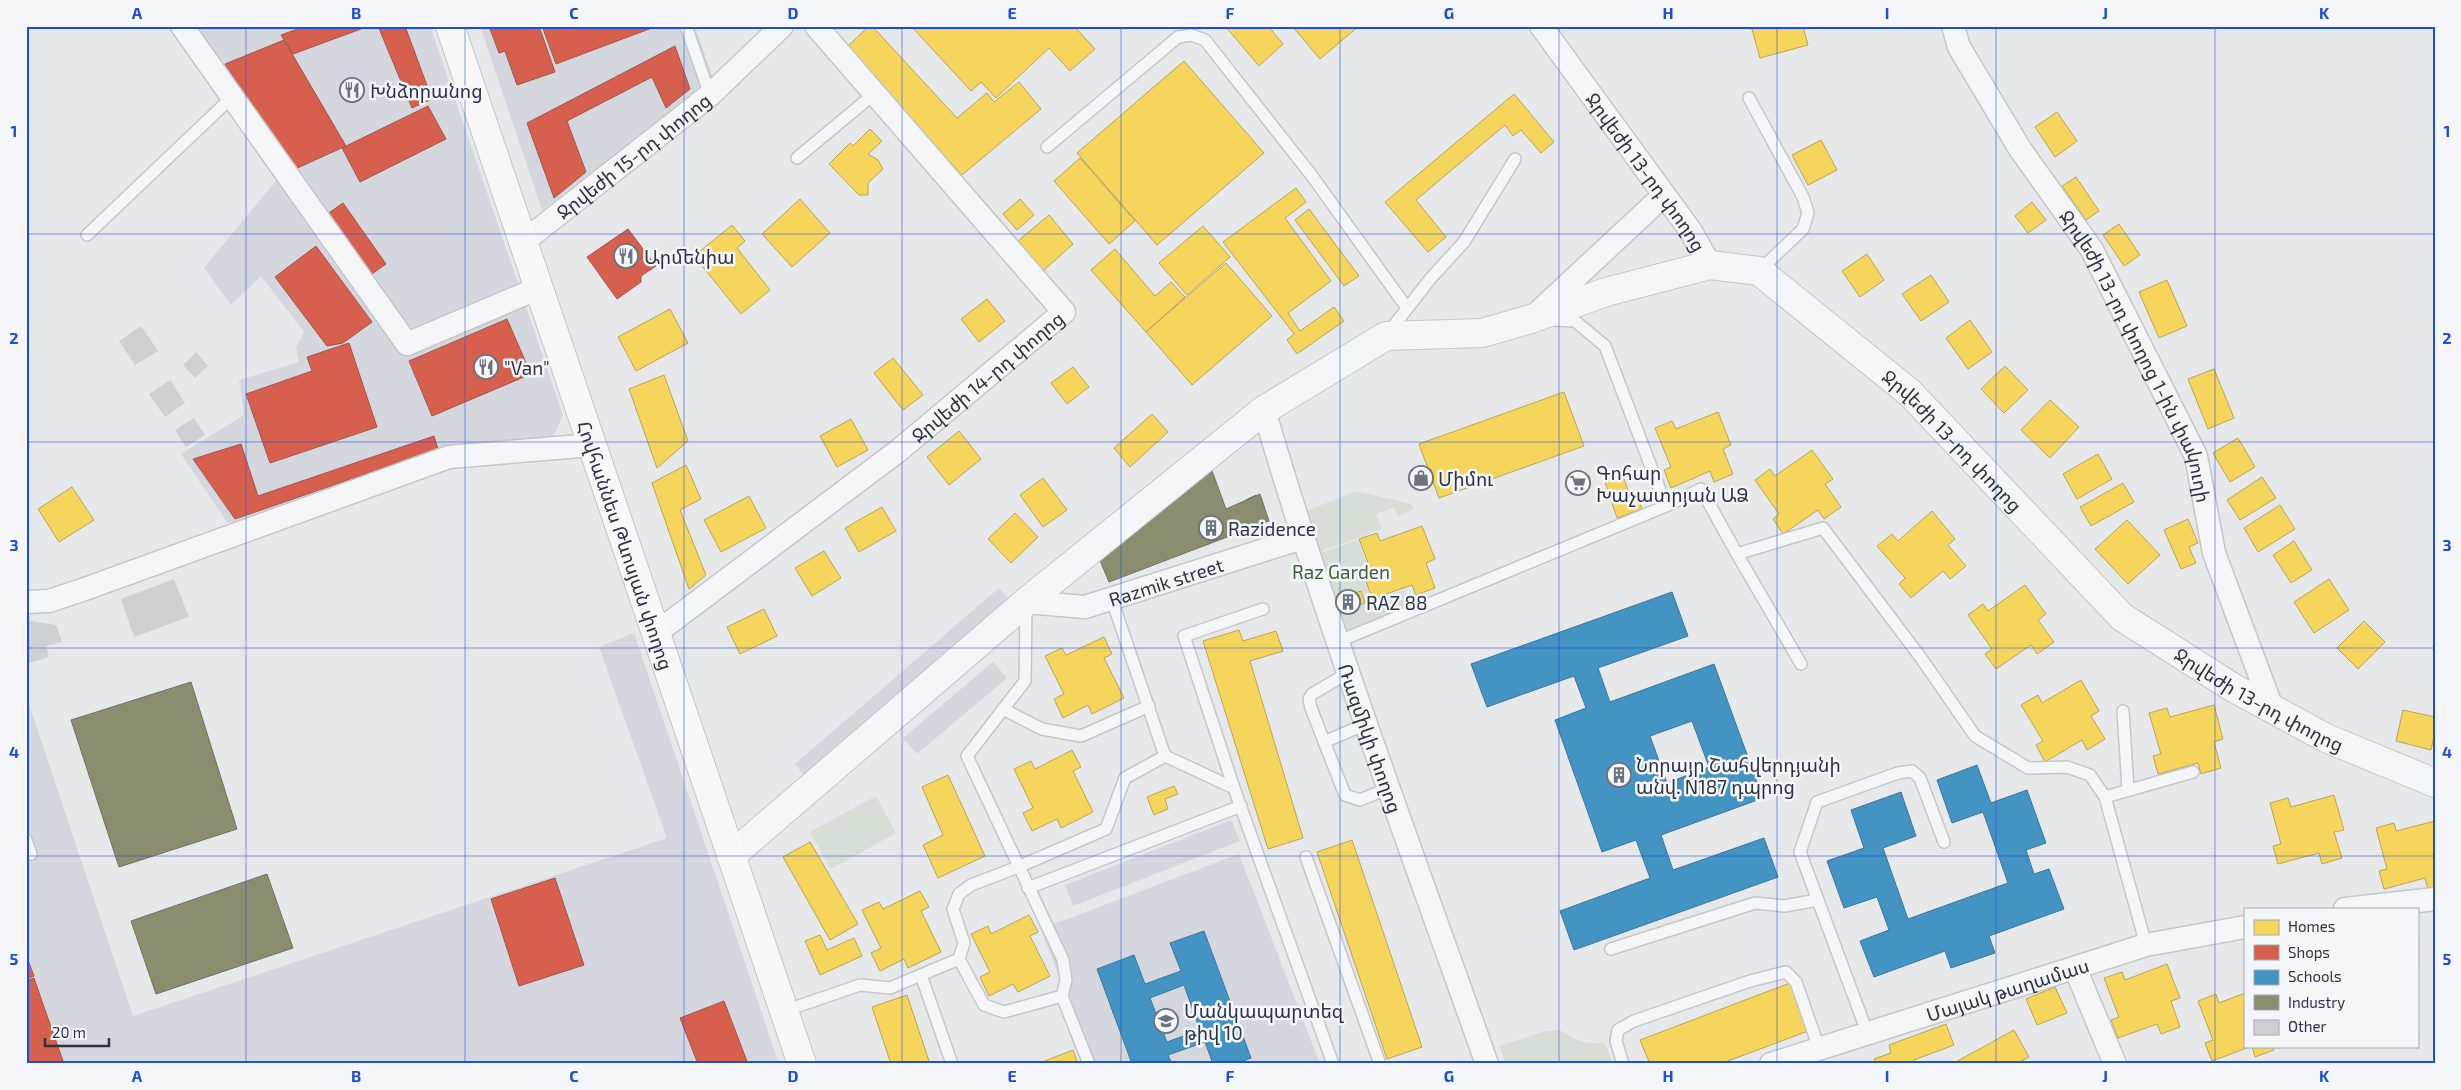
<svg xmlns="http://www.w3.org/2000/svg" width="2461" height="1090" font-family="'Exo 2','Noto Sans Armenian',sans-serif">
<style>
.built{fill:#d4d7dd}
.green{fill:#d6ded6}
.homes{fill:#f6d55c;stroke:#b9a555}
.shops{fill:#d6604d;stroke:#a3534b}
.schools{fill:#4393c3;stroke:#3c769d;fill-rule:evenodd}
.industry{fill:#8c8c6e;stroke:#6f7262}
.building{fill:#ced0d3}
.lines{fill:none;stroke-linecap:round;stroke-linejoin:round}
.service-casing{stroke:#c4c6c8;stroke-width:14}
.minor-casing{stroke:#c4c6c8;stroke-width:25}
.tertiary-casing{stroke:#c4c6c8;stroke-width:30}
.primary-casing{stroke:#c2c5c8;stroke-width:30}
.service{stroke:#f5f6f7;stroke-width:11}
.minor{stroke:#f5f6f7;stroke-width:22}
.tertiary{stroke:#f5f6f7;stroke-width:28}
.primary{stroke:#f8f8f8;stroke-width:28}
.grid{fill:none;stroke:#1d4ed8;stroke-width:1;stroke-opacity:0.55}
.labels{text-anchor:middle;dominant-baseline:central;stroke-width:5;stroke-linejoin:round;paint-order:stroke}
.poi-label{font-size:19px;fill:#2b3445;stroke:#f4f6f9;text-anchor:start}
.street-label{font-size:19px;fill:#2b3445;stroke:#f4f6f9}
.park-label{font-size:19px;fill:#3f6138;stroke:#f4f6f9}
.neatline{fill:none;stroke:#1d4ed8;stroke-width:2}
.grid-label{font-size:16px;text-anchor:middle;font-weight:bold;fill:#1d4ed8}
</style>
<rect width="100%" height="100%" fill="#e6e8ea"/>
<g class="built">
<polygon points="175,26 430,26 563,415 551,442 443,454 235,524 227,522 181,454 244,415 239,380 299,362 296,347 304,332 261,276 231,305 204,268 278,178"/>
<polygon points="480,26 695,26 714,81 542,210"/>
<polygon points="999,588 1009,600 805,776 795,764"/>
<polygon points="634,633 779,1064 26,1064 26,695 133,1016 667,838 599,647"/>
<polygon points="993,662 1007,678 917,754 903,738"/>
<polygon points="1231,820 1240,841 1073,906 1065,885"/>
<polygon points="1239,854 1320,1064 1092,1064 1041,929"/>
</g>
<g class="green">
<polygon points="1356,491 1411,504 1414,509 1398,516 1394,507 1376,514 1382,529 1310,555 1297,515"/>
<polygon points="1358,540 1372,578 1365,581 1372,602 1405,590 1411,609 1338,639 1310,557"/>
<polygon points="876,796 896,833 831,869 810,832"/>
<path d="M1559,1030C1581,1041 1579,1044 1605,1043L1613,1064H1506L1500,1046L1542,1032Z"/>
</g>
<g class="homes">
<polygon points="869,26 872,26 957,118 987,93 994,102 1019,82 1041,109 962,175 845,49"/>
<polygon points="911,26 1074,26 1095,49 1070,71 1049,48 996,98 981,82 971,91"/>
<polygon points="1225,26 1268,26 1283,44 1259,66"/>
<polygon points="1292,26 1359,26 1320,59"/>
<polygon points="1751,26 1803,26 1808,45 1760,58"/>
<polygon points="1184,61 1264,153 1157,245 1077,153"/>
<polygon points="1514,94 1554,142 1541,153 1521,130 1513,136 1505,125 1416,200 1446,237 1428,252 1385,202"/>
<polygon points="2057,112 2077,141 2055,157 2035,127"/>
<polygon points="870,129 882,141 868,154 878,160 883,169 868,183 868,195 859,195 829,164 850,143 853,146"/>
<polygon points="1821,140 1837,170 1808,185 1792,155"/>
<polygon points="1080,158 1135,221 1109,244 1054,181"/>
<polygon points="2076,177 2099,211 2086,220 2062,186"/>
<polygon points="1296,188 1306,202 1285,218 1331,281 1288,313 1300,331 1334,307 1344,321 1297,354 1287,340 1294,334 1223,242"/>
<polygon points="800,199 830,233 792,267 762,234"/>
<polygon points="1020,199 1034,215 1017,230 1003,214"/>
<polygon points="2032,202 2046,220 2028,233 2015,216"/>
<polygon points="1309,209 1359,276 1344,286 1295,220"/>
<polygon points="1049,215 1073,244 1043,271 1018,241"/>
<polygon points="2119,224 2140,255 2124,266 2103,235"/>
<polygon points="732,225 745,241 737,248 770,290 741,314 694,256"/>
<polygon points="1203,226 1230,257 1187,295 1159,263"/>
<polygon points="1115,249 1155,296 1171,282 1185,297 1146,332 1091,270"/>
<polygon points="1867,254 1884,280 1860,297 1842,271"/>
<polygon points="1226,263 1272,316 1192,385 1146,332"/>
<polygon points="1931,275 1949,302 1921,321 1902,294"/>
<polygon points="2167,280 2187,326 2159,338 2139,292"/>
<polygon points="987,299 1005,321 979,342 961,319"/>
<polygon points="670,309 688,343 636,371 618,337"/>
<polygon points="1970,320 1992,352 1968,369 1946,338"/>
<polygon points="893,358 923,395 903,410 874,373"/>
<polygon points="2005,366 2028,390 2004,413 1981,389"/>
<polygon points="1073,367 1089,387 1067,404 1051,383"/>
<polygon points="2214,369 2234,418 2208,429 2188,379"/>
<polygon points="664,375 688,441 657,468 629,389"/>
<polygon points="1564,392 1584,446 1439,498 1419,444"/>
<polygon points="2050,400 2079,427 2050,458 2021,430"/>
<polygon points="1718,412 1731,445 1723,449 1733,474 1714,482 1710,471 1671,488 1664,470 1671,467 1655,428 1672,421 1676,429"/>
<polygon points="1152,414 1168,432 1130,467 1114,448"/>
<polygon points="851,419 868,450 837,467 820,436"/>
<polygon points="959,431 981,459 949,485 927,457"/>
<polygon points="2238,438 2255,467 2230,482 2213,453"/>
<polygon points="1812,450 1833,479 1825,484 1841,507 1824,519 1818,510 1783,534 1773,519 1779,514 1755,480 1770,469 1775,476"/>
<polygon points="2098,454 2112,479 2077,499 2063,474"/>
<polygon points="686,465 701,499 680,510 706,575 689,589 652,483"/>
<polygon points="1621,470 1629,493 1636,491 1642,509 1617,518 1603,476"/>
<polygon points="2262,477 2276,498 2240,520 2227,500"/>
<polygon points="1043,478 1067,510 1043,527 1020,495"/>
<polygon points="2123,483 2134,502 2091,526 2080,507"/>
<polygon points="72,487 94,520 59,542 38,509"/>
<polygon points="749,496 766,528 721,552 704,520"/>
<polygon points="2280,505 2295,529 2258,552 2244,528"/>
<polygon points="882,507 896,531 859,552 845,528"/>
<polygon points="1226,509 1234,534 1198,548 1187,522"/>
<polygon points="1932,511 1955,539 1948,545 1966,566 1950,579 1943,571 1911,598 1899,584 1905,578 1877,546 1892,534 1898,541"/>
<polygon points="1015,513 1038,537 1011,563 988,539"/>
<polygon points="2188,519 2198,543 2189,547 2196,563 2181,569 2164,530"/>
<polygon points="2127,520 2160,555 2128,584 2095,549"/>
<polygon points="1422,526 1435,559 1426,563 1435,588 1416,595 1412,585 1372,599 1366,581 1374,579 1359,539 1377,533 1380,541"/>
<polygon points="2294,541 2312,570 2291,583 2273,555"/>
<polygon points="824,551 841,578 812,596 795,568"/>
<polygon points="2329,579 2349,610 2314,633 2294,602"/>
<polygon points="2025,585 2046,614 2038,620 2054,642 2037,654 2031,645 1996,669 1985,654 1992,649 1968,615 1983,604 1988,611"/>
<polygon points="1361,591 1365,603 1336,612 1332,601"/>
<polygon points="764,609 777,636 740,654 727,627"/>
<polygon points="2364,621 2385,642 2358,669 2337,648"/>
<polygon points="1239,630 1243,641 1276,631 1283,651 1250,661 1303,838 1268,849 1203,641"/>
<polygon points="1104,637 1112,654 1104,658 1124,698 1092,714 1088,705 1063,718 1054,699 1064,694 1045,656 1062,648 1066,655"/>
<polygon points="2081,680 2099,711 2091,716 2105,739 2087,750 2082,740 2045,762 2036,745 2043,741 2021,705 2038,695 2042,703"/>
<polygon points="2214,705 2223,739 2214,742 2221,768 2201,774 2198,763 2158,774 2153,756 2161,754 2149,713 2167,708 2170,717"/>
<polygon points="2403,710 2435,717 2435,732 2431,750 2396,741"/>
<polygon points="1072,750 1081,767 1073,771 1093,812 1061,828 1057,819 1032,831 1023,813 1033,808 1014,769 1031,761 1035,769"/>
<polygon points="948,775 985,856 938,878 923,845 943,835 922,787"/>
<polygon points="1174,786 1178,794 1165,799 1168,809 1154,815 1147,797"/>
<polygon points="2334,795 2344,830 2334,832 2342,858 2322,864 2319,853 2278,864 2273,846 2281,844 2270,803 2288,798 2291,807"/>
<polygon points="2435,821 2435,887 2428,889 2425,878 2384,889 2379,871 2387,869 2376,828 2394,823 2396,831"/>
<polygon points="1352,840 1422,1047 1387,1059 1317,852"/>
<polygon points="810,842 858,924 830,940 783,857"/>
<polygon points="920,891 929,907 921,911 941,952 908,968 904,959 880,971 871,953 881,948 862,910 879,902 883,909"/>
<polygon points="1029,915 1038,932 1030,936 1050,976 1018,992 1013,984 989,996 980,977 990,972 971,934 988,926 991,934"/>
<polygon points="820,935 827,950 854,938 862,956 820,975 805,941"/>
<polygon points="2167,964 2180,998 2171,1001 2180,1027 2161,1034 2157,1024 2118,1038 2111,1020 2119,1017 2104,978 2122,972 2125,980"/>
<polygon points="1790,983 1808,1031 1720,1064 1650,1064 1640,1040"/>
<polygon points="2055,987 2067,1013 2037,1025 2026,999"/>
<polygon points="2245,993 2245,1046 2273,1046 2274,1050 2255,1057 2252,1046 2212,1061 2205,1043 2213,1040 2198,1001 2216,994 2219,1003"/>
<polygon points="907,995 930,1064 891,1064 872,1007"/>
<polygon points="1946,1024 1954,1045 1914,1060 1915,1064 1875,1064 1874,1059 1891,1053 1889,1045"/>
<polygon points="2014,1030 2029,1057 2016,1064 1952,1064"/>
<polygon points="1073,1050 1078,1064 1037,1064"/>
</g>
<g class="shops">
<polygon points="306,26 369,26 293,54 281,35"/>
<polygon points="378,26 405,26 432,99 412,108"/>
<polygon points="489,26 539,26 555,72 517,85 505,51 499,53"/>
<polygon points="542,26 657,26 556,64"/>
<polygon points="284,40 346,146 293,170 225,64"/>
<polygon points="675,46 690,89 666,108 652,77 567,121 586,172 554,198 527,123"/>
<polygon points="428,106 446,139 360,182 342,148"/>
<polygon points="343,203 386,264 369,276 326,215"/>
<polygon points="628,229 656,266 641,276 641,282 617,299 587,257"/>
<polygon points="316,246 372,322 343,343 327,346 275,277"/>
<polygon points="507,319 531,374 432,416 409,361"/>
<polygon points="349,343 377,427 270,463 246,394 312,371 307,357"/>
<polygon points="434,436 438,449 235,519 193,459 241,444 258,496"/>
<polygon points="1256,495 1265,522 1255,526 1246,500"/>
<polygon points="555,878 584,965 519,986 491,899"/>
<polygon points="26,955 34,976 26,979"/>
<polygon points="34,978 37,987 64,1064 26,1064 26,981"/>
<polygon points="724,1001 748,1064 698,1064 680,1018"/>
</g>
<g class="schools">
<path d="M1672,592L1688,636L1598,668L1610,702L1714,664L1763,798L1661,835L1673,870L1764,838L1778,877L1574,950L1560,911L1650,878L1636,840L1602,852L1555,720L1586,708L1574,676L1487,707L1471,664ZM1692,721L1709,767L1667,783L1650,736Z"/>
<polygon points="1977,765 1991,803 2027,790 2046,843 2026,850 2034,874 2049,869 2064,909 1989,936 1995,953 1951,968 1945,951 1874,977 1860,941 1889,930 1877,897 1844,908 1827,861 1864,848 1851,810 1901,792 1916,836 1883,848 1908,919 2008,883 1983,812 1952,823 1937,780"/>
<path d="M1204,931L1251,1058L1236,1064H1213L1205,1042L1168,1055L1172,1064H1132L1097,969L1134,955L1145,984L1181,971L1170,943ZM1184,985L1200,1030L1167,1042L1150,998Z"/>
</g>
<g class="industry">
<polygon points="1211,468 1226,509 1260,494 1269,521 1109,582 1099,558"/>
<polygon points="191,682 237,829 119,867 71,720"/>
<polygon points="267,874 293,948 156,994 131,921"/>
</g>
<g class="building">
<polygon points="141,326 158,351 135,365 119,341"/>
<polygon points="196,352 208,366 195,378 183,365"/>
<polygon points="170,380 185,403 165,417 149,394"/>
<polygon points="194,418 205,435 186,447 175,430"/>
<polygon points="174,579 189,617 134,637 121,599"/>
<polygon points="26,620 56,625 62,642 46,646 49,657 26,664"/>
</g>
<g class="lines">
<defs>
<g id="service">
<polyline points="686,26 710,95"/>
<polyline points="1749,98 1803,197 1808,213 1803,229 1759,271"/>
<polyline points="1047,147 1178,37 1191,35 1205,40 1312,176 1407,308"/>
<polyline points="797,158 874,94"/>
<polyline points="87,235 231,98"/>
<polyline points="1554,320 1575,321 1605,346 1666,506 1701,489 1737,554 1823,528 1921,658 1975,736 2028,768 2067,767 2090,775 2105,797 2146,945"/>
<polyline points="1388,333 1431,278 1464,242 1515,159"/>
<polyline points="1737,554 1801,664"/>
<polyline points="1112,600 1165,756 1234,788 1333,1064"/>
<polyline points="1337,642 1666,506"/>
<polyline points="1348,673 1312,694 1309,699 1311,708 1345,795 1360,800 1389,788"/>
<polyline points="1003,709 1042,729 1081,736 1149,706"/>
<polyline points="2123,711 2128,789"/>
<polyline points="1324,742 1366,724"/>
<polyline points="1234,788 1184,636 1263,609"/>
<polyline points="2105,797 2193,772"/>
<polyline points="26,840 31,854"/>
<polyline points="1306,857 1380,1064"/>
<polyline points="1028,888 1241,806"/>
<polyline points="1611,949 1755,903 1784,906 1818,900"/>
<polyline points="959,959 964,943 953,909 959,894 971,885 1018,867 1106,829 1125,778 1165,756"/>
<polyline points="921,975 952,1064"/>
<polyline points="1062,996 1089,1064"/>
<polyline points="784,1011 860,985 890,988 959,959 984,1005 1004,1012 1062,996 1066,980 1063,960 967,756 1025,681 1026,606"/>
<polyline points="1867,1032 1800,852 1817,802 1898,773 1912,771 1920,778 1944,842"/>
<polyline points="1623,1064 1616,1041 1618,1030 1634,1021 1750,981 1786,972 1796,982 1819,1048"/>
</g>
<g id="minor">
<polyline points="182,26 407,344 539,288"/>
<path id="s1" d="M1541,26L1690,230L1710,265"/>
<path id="s2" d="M1953,26L1959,47L2020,149L2092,250L2196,456L2214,553L2272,708"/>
<path id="s3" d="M523,242L710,95L782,26"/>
<polyline points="1533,317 1663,196"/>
<path id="s4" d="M1264,410C1329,631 1410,847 1487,1064"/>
<polyline points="26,602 49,601 85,589 449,457 592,445"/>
<path id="s5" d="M1026,602L1085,607L1302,538"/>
<path id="s6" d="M656,633L898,451L1064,312L816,26"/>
<polyline points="2345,909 2435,899"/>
<polyline points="2075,968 2115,1064"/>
<path id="s7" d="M1771,1064L2146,945L2245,927"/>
</g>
<g id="tertiary">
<path id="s8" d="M731,856L1026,602L1264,410L1386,336L1482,333L1531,319L1606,292L1710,265L1759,271L1910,393L2122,617L2232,687L2326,738L2435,783"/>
</g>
<g id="primary">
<path id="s9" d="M450,26L802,1064"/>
</g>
</defs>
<use href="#service" class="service-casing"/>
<use href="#minor" class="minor-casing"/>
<use href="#tertiary" class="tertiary-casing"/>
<use href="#primary" class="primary-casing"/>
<use href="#service" class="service"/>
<use href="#minor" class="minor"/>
<use href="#tertiary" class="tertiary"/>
<use href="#primary" class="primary"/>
</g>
<path class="grid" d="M246,26V1064M465,26V1064M684,26V1064M902,26V1064M1121,26V1064M1340,26V1064M1559,26V1064M1777,26V1064M1996,26V1064M2215,26V1064M26,234H2435M26,442H2435M26,648H2435M26,856H2435"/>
<defs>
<symbol id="restaurant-ring" viewBox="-11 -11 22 22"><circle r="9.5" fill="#f4f6f9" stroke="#6c737f" stroke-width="1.5"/><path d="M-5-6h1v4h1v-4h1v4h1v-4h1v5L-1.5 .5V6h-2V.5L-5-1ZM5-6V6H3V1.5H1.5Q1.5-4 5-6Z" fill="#6c737f"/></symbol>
<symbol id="shop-ring" viewBox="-11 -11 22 22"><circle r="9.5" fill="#f4f6f9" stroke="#6c737f" stroke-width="1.5"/><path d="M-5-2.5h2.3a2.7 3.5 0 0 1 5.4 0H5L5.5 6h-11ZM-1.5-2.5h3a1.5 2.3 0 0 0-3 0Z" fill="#6c737f"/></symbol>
<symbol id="supermarket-ring" viewBox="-11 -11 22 22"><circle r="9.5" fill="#f4f6f9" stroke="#6c737f" stroke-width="1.5"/><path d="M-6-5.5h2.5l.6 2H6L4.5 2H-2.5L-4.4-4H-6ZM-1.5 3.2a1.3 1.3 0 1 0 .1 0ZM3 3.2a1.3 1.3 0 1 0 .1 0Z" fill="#6c737f"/></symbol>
<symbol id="building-ring" viewBox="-11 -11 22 22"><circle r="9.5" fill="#f4f6f9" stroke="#6c737f" stroke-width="1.5"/><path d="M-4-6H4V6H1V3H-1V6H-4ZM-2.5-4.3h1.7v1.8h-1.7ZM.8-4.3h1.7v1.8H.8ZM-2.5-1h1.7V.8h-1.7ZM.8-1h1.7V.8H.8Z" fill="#6c737f"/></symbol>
<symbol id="school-ring" viewBox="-11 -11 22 22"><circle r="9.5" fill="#f4f6f9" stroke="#6c737f" stroke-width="1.5"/><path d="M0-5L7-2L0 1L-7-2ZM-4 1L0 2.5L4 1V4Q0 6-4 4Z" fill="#6c737f"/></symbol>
</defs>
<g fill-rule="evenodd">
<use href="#restaurant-ring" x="338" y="76" width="28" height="28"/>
<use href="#restaurant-ring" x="612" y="242" width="28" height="28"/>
<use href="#restaurant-ring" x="472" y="353" width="28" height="28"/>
<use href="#shop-ring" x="1407" y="464" width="28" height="28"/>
<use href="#supermarket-ring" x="1564" y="469" width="28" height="28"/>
<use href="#building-ring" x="1197" y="514" width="28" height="28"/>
<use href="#building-ring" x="1334" y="588" width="28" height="28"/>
<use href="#building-ring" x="1605" y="761" width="28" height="28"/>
<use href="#school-ring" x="1152" y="1007" width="28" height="28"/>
</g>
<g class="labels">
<g class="poi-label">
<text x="370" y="90">Խնձորանոց</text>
<text x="644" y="256">Արմենիա</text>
<text x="504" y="367">"Van"</text>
<text x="1596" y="472">Գոհար<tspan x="1596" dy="22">Խաչատրյան ԱՁ</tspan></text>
<text x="1438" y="478">Միմու</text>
<text x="1228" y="528">Razidence</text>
<text x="1366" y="602">RAZ 88</text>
<text x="1636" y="764">Նորայր Շահվերդյանի<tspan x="1636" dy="22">անվ. N187 դպրոց</tspan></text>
<text x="1184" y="1010">Մանկապարտեզ<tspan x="1184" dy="22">թիվ 10</tspan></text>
</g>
<g class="street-label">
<text stroke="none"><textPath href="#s3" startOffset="140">Ջրվեժի 15-րդ փողոց</textPath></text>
<text stroke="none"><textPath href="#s1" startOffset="180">Ջրվեժի 13-րդ փողոց</textPath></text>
<text stroke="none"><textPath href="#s2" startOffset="380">Ջրվեժի 13-րդ փողոց 1-ին փակուղի</textPath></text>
<text stroke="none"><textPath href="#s6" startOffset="419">Ջրվեժի 14-րդ փողոց</textPath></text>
<text stroke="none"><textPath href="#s8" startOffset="1479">Ջրվեժի 13-րդ փողոց</textPath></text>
<text stroke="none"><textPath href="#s9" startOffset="548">Հովհաննես Թևոսյան փողոց</textPath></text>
<text stroke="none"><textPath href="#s5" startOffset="144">Razmik street</textPath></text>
<text stroke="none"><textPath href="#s8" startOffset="1884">Ջրվեժի 13-րդ փողոց</textPath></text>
<text stroke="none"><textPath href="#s4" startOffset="345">Ռազմիկի փողոց</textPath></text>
<text stroke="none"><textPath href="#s7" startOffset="248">Մայակ թաղամաս</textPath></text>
</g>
<g class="park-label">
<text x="1341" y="571">Raz Garden</text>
</g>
</g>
<rect width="2461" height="1090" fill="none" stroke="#f4f6f9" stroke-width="55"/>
<rect x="2244" y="908" width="175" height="140" fill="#f4f6f9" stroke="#a4a8b1"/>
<rect x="2254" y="920" width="25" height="15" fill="#f6d55c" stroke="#a4a8b1"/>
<text x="2288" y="932" font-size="15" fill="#2b3445">Homes</text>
<rect x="2254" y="945" width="25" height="15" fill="#d6604d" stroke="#a4a8b1"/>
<text x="2288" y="958" font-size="15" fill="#2b3445">Shops</text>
<rect x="2254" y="970" width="25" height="15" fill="#4393c3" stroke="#a4a8b1"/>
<text x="2288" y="982" font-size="15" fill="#2b3445">Schools</text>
<rect x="2254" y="995" width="25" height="15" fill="#8c8c6e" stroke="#a4a8b1"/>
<text x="2288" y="1008" font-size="15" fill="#2b3445">Industry</text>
<rect x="2254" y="1020" width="25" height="15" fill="#ced0d3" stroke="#a4a8b1"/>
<text x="2288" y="1032" font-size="15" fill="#2b3445">Other</text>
<path d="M45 1038v8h64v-8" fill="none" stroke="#2b3445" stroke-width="2.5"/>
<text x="52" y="1038" font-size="15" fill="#2b3445" stroke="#f4f6f9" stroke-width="4" paint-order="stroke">20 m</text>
<rect x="28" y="28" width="2406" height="1034" class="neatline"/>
<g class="grid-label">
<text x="137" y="19">A</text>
<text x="356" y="19">B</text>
<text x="574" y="19">C</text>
<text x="793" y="19">D</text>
<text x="1012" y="19">E</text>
<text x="1230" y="19">F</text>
<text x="1449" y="19">G</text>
<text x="1668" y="19">H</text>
<text x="1887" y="19">I</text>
<text x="2105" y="19">J</text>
<text x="2324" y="19">K</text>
<text x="14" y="137">1</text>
<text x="2447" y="137">1</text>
<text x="14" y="344">2</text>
<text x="2447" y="344">2</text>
<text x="14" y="551">3</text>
<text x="2447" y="551">3</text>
<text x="14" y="758">4</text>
<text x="2447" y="758">4</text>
<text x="14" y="965">5</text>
<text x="2447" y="965">5</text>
<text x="137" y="1082">A</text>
<text x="356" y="1082">B</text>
<text x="574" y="1082">C</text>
<text x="793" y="1082">D</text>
<text x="1012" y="1082">E</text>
<text x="1230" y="1082">F</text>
<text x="1449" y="1082">G</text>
<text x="1668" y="1082">H</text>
<text x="1887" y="1082">I</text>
<text x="2105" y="1082">J</text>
<text x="2324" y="1082">K</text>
</g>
</svg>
